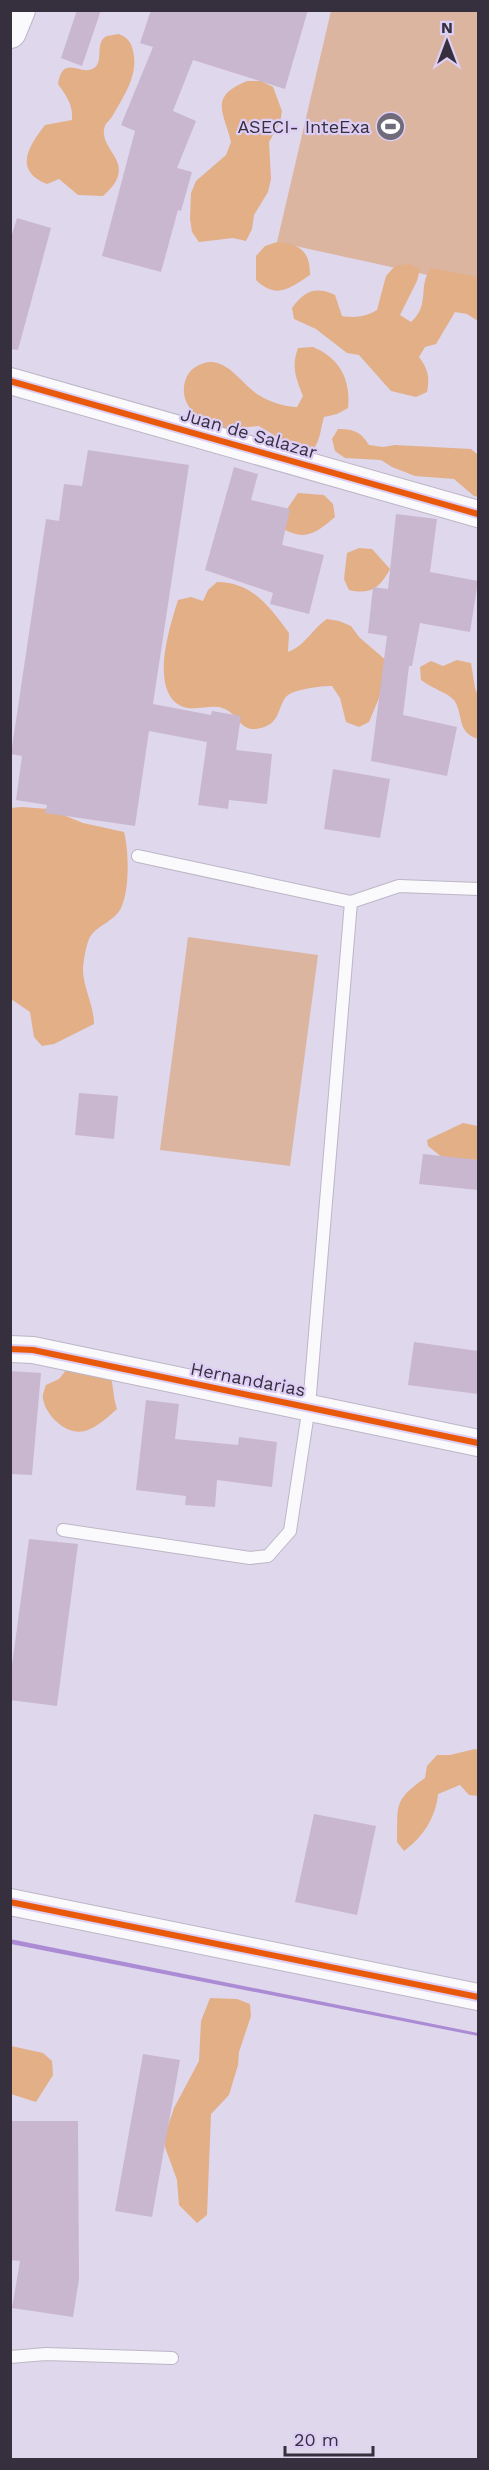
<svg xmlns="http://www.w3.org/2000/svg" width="489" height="2470" font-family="'Work Sans',sans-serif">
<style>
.green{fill:#dbb59f}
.forest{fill:#e2af87}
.water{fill:#ab8bd4}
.building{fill:#c9b7d0}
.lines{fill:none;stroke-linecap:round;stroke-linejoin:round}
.service-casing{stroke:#bcb6c6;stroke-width:14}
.minor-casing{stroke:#bcb6c6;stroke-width:28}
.tertiary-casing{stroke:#bcb6c6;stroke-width:34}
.service{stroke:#faf9fc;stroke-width:12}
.minor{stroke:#faf9fc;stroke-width:26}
.tertiary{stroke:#faf9fc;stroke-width:32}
.cycleway-casing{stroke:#ddcef5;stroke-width:10}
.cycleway{stroke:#e8590c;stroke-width:6}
.labels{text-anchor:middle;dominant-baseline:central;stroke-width:4.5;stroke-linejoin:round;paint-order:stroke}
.poi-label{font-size:18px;fill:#352f3e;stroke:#ddcef5;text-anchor:end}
.street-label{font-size:18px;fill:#352f3e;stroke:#ddcef5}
</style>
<rect width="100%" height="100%" fill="#dfd7ec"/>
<g class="green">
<polygon points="331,11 478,11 478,286 277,242"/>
<polygon points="188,937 318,955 290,1166 160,1150"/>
</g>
<g class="forest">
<path d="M119,34C128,38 131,42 133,51C139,74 124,96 113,115C111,119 106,123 105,126C96,150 142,163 103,196L78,195L59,179L47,184C13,170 29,146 45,125L72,120C73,104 67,97 58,84C63,53 81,77 94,68C104,62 95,44 105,37C108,35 115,35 119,34Z"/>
<path d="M247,81H261L273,87L282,111L280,123L269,142L271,179L268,192L254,215L252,229L246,241L233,238L199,242L192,232L190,219L191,193L196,181L226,155L231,142C224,112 208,97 247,81Z"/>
<path d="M277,242C300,244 310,251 310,275C290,288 277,300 256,280V256L265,246Z"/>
<path d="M409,264L420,269L417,281L400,315L411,322C431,304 417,287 431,268L478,277V321L467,314L455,312L436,344L425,347L419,357C428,369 430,377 427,392L416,397L391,391L359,355L347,353L316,329L294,319L292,308C304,291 316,286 335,295L342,316C356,318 365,317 377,310L386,276L395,266Z"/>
<path d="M313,347C340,358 351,380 348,408L337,414L324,417C320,430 321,440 312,451H300L259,426L210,431C201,420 185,408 184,393C183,383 187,373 194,368C222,349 238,381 257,394C267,401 285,407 297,407L303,396C296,378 291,367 298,348Z"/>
<path d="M338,429C354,429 361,432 369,445L383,447L395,445L471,449L478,455V497L474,496L454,479L415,476L392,467L381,460L345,458L335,451L332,439Z"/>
<path d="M298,493L324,495L333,504L335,517C316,533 305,542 282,528L283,515Z"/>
<path d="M359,548L372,549L390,569C380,588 370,595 349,590L344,579L347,553Z"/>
<path d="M217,582C253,582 270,608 289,633L288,652C305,646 312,629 327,619L339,621L351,626L359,637L388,662L379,698L369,722L359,727L346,722L340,698L332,686C321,686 291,689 285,698C278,709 279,722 264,727C239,736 240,713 222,708C210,704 193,712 181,706C149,690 170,626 178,600L191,597L203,601L208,590Z"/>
<path d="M457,660L471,663L475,688L478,696V739C456,732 464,715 454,700C448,693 431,688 421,680L420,667L431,661L443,666Z"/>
<path d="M22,807L48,809L83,823L124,832C129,851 130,892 120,910C114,920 100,925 92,934C87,940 85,953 84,960C79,982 94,1002 94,1024L54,1044L42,1046L34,1037L30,1012L11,999L10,808Z"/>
<polygon points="463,1123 478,1126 478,1160 443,1158 428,1146 427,1140"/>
<path d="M75,1359L108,1368C114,1382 112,1394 117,1409C108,1417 96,1428 85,1431C67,1436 46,1416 43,1399C42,1394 45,1389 46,1385L59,1379Z"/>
<path d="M475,1749L478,1750V1796L469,1795L460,1785L438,1794C436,1817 423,1837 404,1851L397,1842C398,1804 393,1801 425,1778L427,1766L437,1755H450Z"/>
<polygon points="210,1998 237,1999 250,2004 251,2016 239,2052 238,2065 229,2095 211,2114 207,2215 197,2223 179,2205 177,2180 165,2147 165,2135 174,2108 199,2061 201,2021"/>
<polygon points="11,2046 43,2053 52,2061 53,2075 36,2102 11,2094"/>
</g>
<polygon class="water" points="10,1939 478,2033 478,2036 11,1944"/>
<g class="building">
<polygon points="77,10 101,10 82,66 61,58"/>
<polygon points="151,10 308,10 285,89 193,60 173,111 196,121 177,168 192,172 181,211 178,210 161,272 102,256 135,131 121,125 153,47 140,43"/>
<polygon points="17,218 51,228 18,350 10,349 10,241"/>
<polygon points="88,450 189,465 153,704 211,715 212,711 241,716 236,750 272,754 267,804 229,800 228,809 198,805 207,742 149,731 135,826 45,813 47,805 16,800 22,756 11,754 46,519 59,521 64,484 82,486"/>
<polygon points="234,467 258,474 251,500 290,509 282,545 324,555 309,614 270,604 273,593 205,570"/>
<polygon points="396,514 437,519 430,572 478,581 470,632 420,623 412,666 409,666 403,715 457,727 447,776 371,761 387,636 368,633 373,587 388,589"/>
<polygon points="333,769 390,779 380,838 324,829"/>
<polygon points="79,1093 118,1096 114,1139 75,1135"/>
<polygon points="423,1154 478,1160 478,1190 419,1184"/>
<polygon points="414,1342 478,1351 478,1394 408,1385"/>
<polygon points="10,1371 41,1373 32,1475 10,1474"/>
<polygon points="146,1400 179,1404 175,1439 238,1445 239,1437 277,1442 272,1487 217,1480 215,1507 185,1505 186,1496 136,1490"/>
<polygon points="29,1539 78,1544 57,1706 10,1700 10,1680"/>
<polygon points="314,1814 376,1826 357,1915 295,1902"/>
<polygon points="143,2054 180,2060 152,2217 115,2211"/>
<polygon points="10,2121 78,2121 79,2279 73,2317 12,2308 20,2261 10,2260"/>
</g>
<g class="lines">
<defs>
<g id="service">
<polyline points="138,856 351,902 399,886 478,889"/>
<polyline points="63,1530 250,1558 268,1556 290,1531 309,1406 351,902"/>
<polyline points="10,2357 46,2354 172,2358"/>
</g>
<g id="minor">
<polyline points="10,381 478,514"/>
<polyline points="10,1349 33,1350 478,1443"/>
<polyline points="10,1902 478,1997"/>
</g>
<polyline id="tertiary" points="10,32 19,10"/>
</defs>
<use href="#service" class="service-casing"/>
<use href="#minor" class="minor-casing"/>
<use href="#tertiary" class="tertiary-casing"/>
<use href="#service" class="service"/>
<use href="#minor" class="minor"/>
<use href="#tertiary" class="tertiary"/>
<defs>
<g id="cycleway">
<polyline points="10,381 478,514"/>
<polyline points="10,1349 33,1350 478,1443"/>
<polyline points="10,1902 478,1997"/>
</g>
</defs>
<use href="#cycleway" class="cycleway-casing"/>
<use href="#cycleway" class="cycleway"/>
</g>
<defs>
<symbol id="stadium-disc" viewBox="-11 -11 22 22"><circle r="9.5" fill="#706a7b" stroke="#ddcef5"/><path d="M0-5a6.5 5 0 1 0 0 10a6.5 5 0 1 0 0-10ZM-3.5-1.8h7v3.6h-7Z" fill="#fff"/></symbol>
</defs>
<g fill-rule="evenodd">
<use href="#stadium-disc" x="374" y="110" width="33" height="33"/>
</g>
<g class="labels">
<g class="poi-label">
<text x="370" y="126">ASECI- InteExa</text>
</g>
<g class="street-label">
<text transform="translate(249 433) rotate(16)">Juan de Salazar</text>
<text transform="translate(248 1379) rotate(11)">Hernandarias</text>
</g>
</g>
<rect width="489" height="2470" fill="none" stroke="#352f3e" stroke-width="24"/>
<g transform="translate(447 42)" stroke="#ddcef5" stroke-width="4.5" paint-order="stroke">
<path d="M0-4.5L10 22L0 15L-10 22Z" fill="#352f3e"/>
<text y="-9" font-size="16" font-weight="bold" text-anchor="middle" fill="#352f3e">N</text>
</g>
<path d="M285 2446v9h88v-9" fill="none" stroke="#352f3e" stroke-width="3"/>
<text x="294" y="2446" font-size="18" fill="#352f3e" stroke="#ddcef5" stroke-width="4.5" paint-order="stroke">20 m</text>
</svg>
